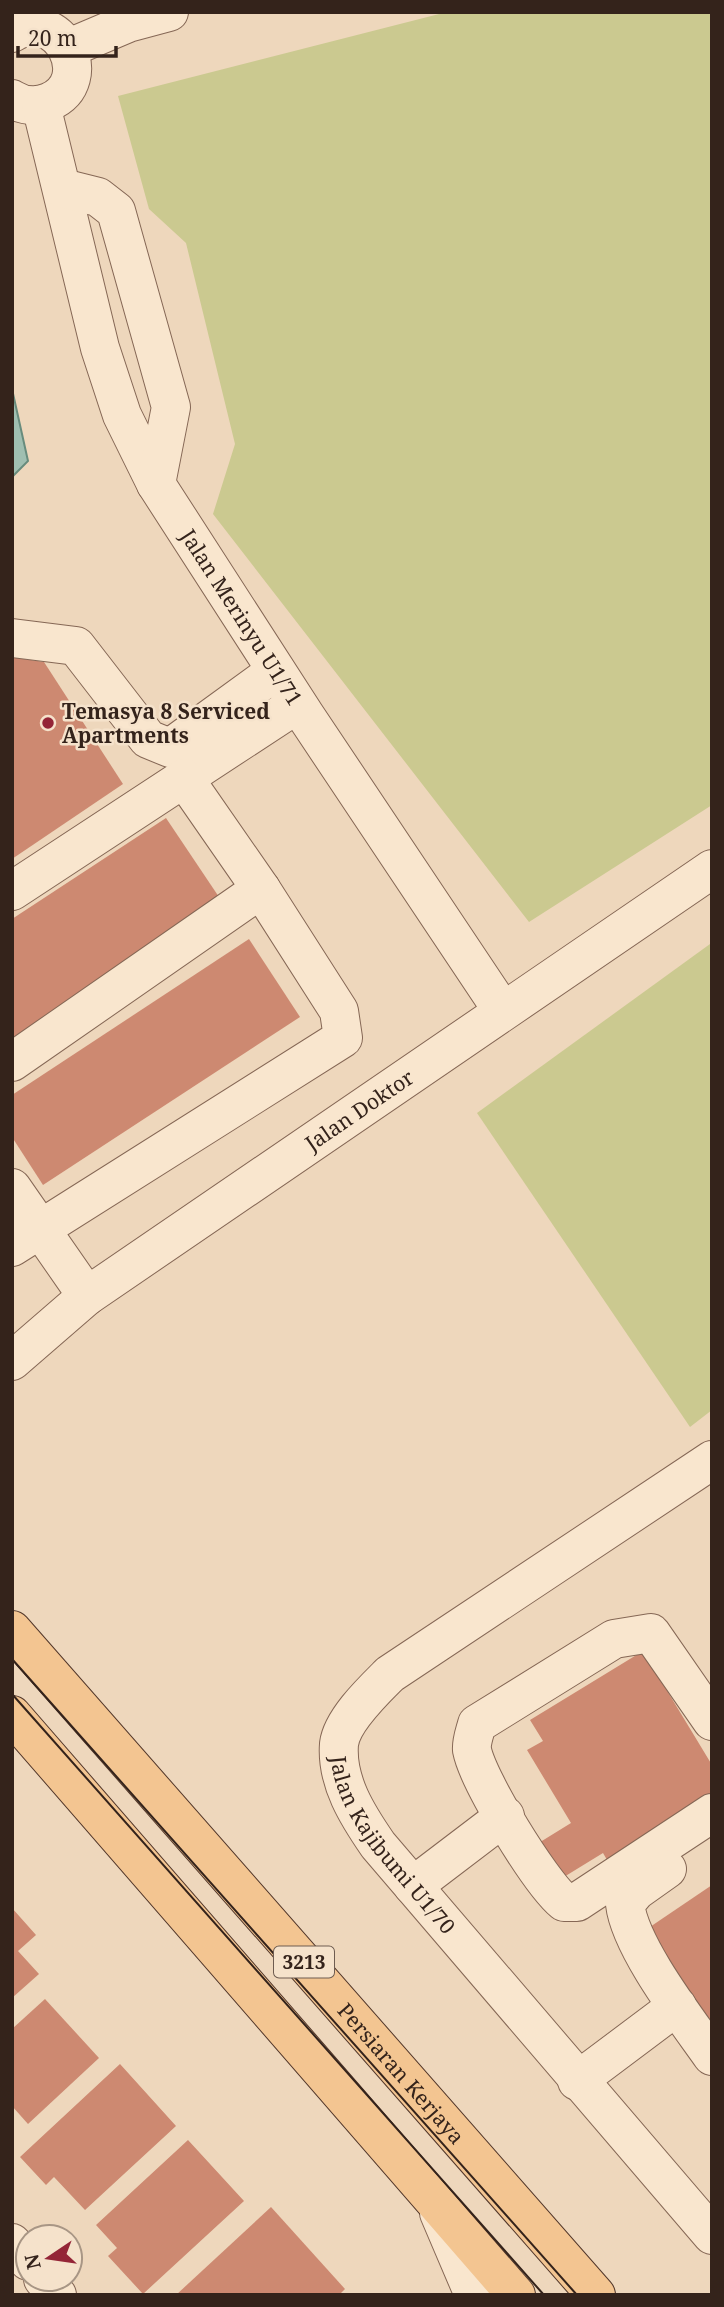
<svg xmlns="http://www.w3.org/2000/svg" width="724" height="2307" font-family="'Noto Serif',serif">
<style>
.green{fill:#cbc990}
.water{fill:#a0bfb1;stroke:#688c7d;stroke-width:2}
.building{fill:#cd8971}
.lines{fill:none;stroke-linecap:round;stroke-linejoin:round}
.minor-casing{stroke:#856755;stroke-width:40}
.major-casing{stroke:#52372a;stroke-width:40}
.minor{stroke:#f9e6ce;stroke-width:38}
.major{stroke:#f3c591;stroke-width:38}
.tram{stroke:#34231b;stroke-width:2}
.poi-dot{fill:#942537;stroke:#f5e2cb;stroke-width:2.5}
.labels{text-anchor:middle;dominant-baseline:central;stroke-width:5;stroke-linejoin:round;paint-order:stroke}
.shield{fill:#f5e2cb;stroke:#6e5c50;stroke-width:2}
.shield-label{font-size:19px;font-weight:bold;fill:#34231b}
.street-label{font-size:21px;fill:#34231b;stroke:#f5e2cb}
.poi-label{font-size:21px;font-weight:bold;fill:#34231b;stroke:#f5e2cb;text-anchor:start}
</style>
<rect width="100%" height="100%" fill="#eed7bc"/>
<g class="green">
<polygon points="447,12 712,12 712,805 529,922 213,514 235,444 186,243 149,209 118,96"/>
<polygon points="710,944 712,1410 690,1427 477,1113"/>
</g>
<polygon class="water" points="12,389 28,461 12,477"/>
<g class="building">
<polygon points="12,657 44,662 123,784 12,859"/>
<polygon points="166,818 223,903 12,1042 12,919"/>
<polygon points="249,939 300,1017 43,1185 12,1137 12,1095"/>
<polygon points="643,1651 712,1765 712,1803 610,1865 603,1853 559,1880 537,1844 571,1823 527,1750 543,1741 530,1720"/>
<polygon points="712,1885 712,2033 644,1931"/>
<polygon points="12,1908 36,1935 18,1951 39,1974 12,1998"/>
<polygon points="45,1999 99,2058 28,2124 12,2106 12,2029"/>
<polygon points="120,2064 176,2126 85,2210 54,2177 46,2185 20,2157"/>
<polygon points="188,2140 244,2201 143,2294 108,2256 117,2248 96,2225"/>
<polygon points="271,2207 345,2289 339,2295 176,2295"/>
</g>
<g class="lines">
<defs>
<g id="minor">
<path d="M12,33C59,4 99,81 49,102C37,107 23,106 12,99"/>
<polyline points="69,48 128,23 169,12"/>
<path id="s1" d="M41,105L100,348L122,415L156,484L305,715L502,1010"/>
<polyline points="62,188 98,197 116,211 171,407 156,484"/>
<polyline points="12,638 76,646 148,739 170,748 276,671"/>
<polyline points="12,891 297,704"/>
<polyline points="12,1062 261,889"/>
<polyline points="12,1188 87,1296"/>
<polyline points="12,1247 343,1038 339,1011 261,889 184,778"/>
<path id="s2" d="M12,1361L87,1296L712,869"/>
<path id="s3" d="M712,1460L390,1674C374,1690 342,1720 339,1744C336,1782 358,1816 378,1845L712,2235"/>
<path d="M712,1721L651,1633L614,1639L477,1724C475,1732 471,1742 472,1750C478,1781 540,1882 564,1902H577L712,1813"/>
<path d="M667,1869L636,1891L625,1904C630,1947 686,2019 712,2056"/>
<polyline points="413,1886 505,1816"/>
<polyline points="577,2081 677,2006"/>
<polyline points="439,2213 474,2295"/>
<polyline points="12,2243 28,2261"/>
<polyline points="43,2279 57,2295"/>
</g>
<g id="major">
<path id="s4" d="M12,1630L596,2295"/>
<polyline points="12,1715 516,2295"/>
</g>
</defs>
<use href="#minor" class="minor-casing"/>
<use href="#major" class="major-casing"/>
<use href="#minor" class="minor"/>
<use href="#major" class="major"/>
<g class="tram">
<polyline points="12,1659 577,2295"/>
<polyline points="12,1694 544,2295"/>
</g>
</g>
<circle class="poi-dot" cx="48" cy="723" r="7"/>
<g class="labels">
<rect class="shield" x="274" y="1946.5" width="60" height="31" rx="5"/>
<g class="shield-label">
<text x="304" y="1962">3213</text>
</g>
<g class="street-label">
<text stroke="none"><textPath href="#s1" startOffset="556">Jalan Merinyu U1/71</textPath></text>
<text stroke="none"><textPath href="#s2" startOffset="429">Jalan Doktor</textPath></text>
<text stroke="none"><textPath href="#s3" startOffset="592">Jalan Kajibumi U1/70</textPath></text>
<text stroke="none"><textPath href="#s4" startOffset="590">Persiaran Kerjaya</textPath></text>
</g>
<g class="poi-label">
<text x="62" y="711">Temasya 8 Serviced<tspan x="62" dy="24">Apartments</tspan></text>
</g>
</g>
<rect width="724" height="2307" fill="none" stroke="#34231b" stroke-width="28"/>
<g transform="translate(49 2258) rotate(257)"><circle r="33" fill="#f5e2cb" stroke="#a89685" stroke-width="2"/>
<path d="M0-5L12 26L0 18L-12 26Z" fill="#942537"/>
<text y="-10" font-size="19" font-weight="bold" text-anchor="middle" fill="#34231b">N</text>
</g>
<path d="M18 46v10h98v-10" fill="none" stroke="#34231b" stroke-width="3.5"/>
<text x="28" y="46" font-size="21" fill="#34231b" stroke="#f5e2cb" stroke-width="5" paint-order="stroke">20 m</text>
</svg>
